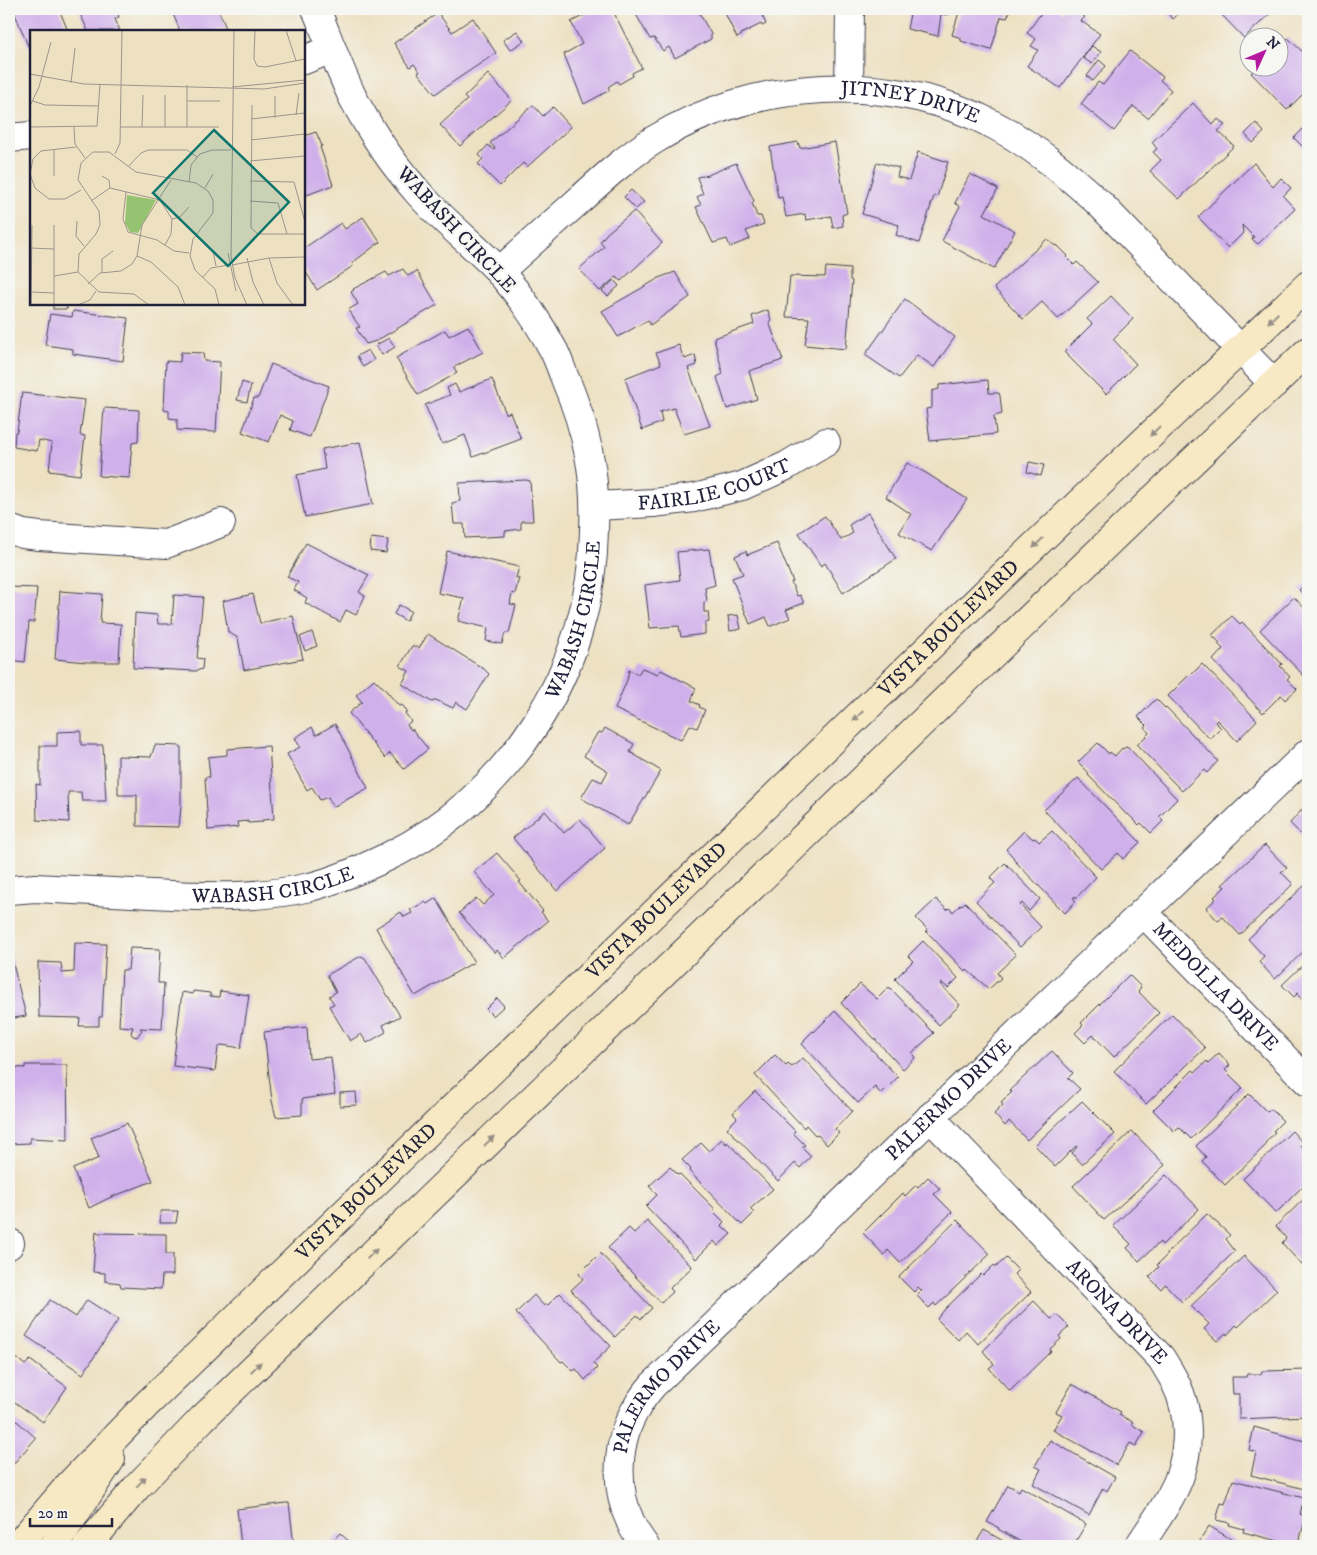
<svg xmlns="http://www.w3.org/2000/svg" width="1317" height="1555" font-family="'IM FELL DW Pica',serif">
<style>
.building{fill:#d0b0ea}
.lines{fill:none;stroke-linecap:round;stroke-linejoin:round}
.minor-casing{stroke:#403f4f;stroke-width:30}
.secondary-casing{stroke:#403f4f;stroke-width:30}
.minor{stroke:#fff;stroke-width:28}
.secondary{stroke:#f6e9c3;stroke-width:28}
.oneway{fill:#978f86}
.labels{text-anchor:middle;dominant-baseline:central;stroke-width:5;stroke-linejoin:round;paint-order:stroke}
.street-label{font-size:20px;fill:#22223b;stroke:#f6f6f2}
.inset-road{fill:none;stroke:#9c958c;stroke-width:1}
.view{fill:#0f766e;fill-opacity:0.15;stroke:#0f766e;stroke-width:2.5}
.inset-edge{fill:none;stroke:#22223b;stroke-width:2.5}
</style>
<rect width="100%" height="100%" fill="#f6f6f2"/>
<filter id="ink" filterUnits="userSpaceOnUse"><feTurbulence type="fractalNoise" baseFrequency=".02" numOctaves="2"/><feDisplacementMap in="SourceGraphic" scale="10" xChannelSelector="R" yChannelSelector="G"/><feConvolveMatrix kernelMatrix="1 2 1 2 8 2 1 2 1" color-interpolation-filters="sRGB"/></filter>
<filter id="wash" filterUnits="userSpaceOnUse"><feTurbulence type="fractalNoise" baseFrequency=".0096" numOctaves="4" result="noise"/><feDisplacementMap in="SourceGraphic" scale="20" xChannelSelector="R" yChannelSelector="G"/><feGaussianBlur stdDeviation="1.12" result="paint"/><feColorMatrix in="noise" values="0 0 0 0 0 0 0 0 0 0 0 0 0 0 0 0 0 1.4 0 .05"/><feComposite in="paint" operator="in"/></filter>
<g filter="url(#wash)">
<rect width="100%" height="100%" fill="#ede1c2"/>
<g id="blocks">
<g class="building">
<polygon points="13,9 59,9 68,31 31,31 31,45 28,46"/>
<polygon points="78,9 116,9 119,17 115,19 120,31 88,31"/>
<polygon points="171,9 218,9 226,28 216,31 180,31"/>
<polygon points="596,9 612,9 642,68 632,73 633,76 619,84 617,81 608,87 610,90 584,104 564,54 582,44 571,22"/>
<polygon points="633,9 697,9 711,34 711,39 675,58 669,47 663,51 654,38 650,39"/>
<polygon points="723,9 759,9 766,24 762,26 761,24 741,34 742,35 737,38"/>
<polygon points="911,9 949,9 948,15 941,14 938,36 907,29"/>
<polygon points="960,9 971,11 972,9 1011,9 1007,18 1001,17 991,50 961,41 961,38 952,35"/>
<polygon points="1044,9 1057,9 1062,12 1064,9 1074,9 1085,17 1081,21 1100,34 1060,88 1027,66 1038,50 1031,46 1036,39 1027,33"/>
<polygon points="1163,9 1184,9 1173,19"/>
<polygon points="1216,9 1275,9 1244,38"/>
<polygon points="438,13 452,32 473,18 496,53 435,94 418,73 420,72 414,64 410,67 394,43"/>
<polygon points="517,31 524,41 510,50 503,40"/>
<polygon points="1288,38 1305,54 1308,51 1308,89 1287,110 1251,73 1257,68 1280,68 1280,46"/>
<polygon points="1092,46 1101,52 1092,64 1083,58"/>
<polygon points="1130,51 1163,77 1160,80 1171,90 1148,118 1133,106 1114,131 1081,104 1098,82 1103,85"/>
<polygon points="1099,60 1106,66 1093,81 1087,76"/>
<polygon points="488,74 512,100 460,146 440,125 467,100 464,97"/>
<polygon points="1193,103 1213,125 1218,119 1225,125 1218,131 1234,146 1179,199 1150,171 1161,160 1153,152 1157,149 1152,142"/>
<polygon points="533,105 543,116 553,107 571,127 527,167 523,163 500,186 478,164 483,159 479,155 488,145 494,150 495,148 490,143"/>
<polygon points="1256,123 1264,132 1253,143 1245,134"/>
<polygon points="1308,124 1308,152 1294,138"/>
<polygon points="316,132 322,146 320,147 333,185 304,196 304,136"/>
<polygon points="798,142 800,148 835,142 847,213 842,215 843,226 833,228 831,216 806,220 805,214 786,217 782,197 778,198 770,147"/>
<polygon points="918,152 948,162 937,197 934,196 919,243 896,235 899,225 862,214 877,162 899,168 897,177 909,180"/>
<polygon points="736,163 754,201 752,203 757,216 761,216 764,224 746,231 750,239 730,247 727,239 713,243 696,207 701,205 697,197 703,194 697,177 708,175"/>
<polygon points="1254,163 1273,187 1281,178 1291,188 1283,196 1295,209 1258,244 1252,239 1254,237 1242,225 1243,233 1228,248 1198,217"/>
<polygon points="970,174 998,189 984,214 1015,231 994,269 942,241 960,206 955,203"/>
<polygon points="631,190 644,202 636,209 624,197"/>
<polygon points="634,211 662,243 621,281 616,277 600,291 579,269 604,247 600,242 607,233"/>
<polygon points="363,217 380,242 352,263 353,266 317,290 304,269 304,248 341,223 345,229"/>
<polygon points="1047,239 1055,246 1057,245 1068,256 1066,257 1074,265 1077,262 1098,282 1058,319 1042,302 1023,319 994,288"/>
<polygon points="826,267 850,269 850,280 852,281 846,349 805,345 809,318 786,317 790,276 825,277"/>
<polygon points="403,269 408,276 417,271 437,305 376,341 366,344 356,328 360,327 348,310 358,304 351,292 354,290 353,289 386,272 389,276"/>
<polygon points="675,272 690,297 650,325 648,320 618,337 602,311 661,277"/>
<polygon points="614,280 619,286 608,296 602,291"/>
<polygon points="1111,296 1133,319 1113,339 1136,364 1106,394 1064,352 1092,324 1087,319"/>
<polygon points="905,299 955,337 934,367 917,355 899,378 865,355"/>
<rect x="53" y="304" width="14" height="5"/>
<polygon points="768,310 771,320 769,322 783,360 749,371 757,399 727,409 717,377 723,374 714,338 754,324 752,316"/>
<polygon points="73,311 128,318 123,361 73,354 73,349 45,345 50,314 72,317"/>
<polygon points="468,326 483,352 454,367 457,373 418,395 396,358 445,330 449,336"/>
<polygon points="389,338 395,347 382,355 376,345"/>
<polygon points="679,345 683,357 684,356 685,359 695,355 697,365 688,368 710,426 684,434 674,408 660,412 662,422 642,430 625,378 661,364 656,353"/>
<polygon points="368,350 374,360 363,367 357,356"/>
<polygon points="181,352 203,353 204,361 220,362 216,432 177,430 177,419 169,418 169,411 164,410 166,361 180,362"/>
<polygon points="271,364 329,386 310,437 290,430 293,421 280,415 269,442 242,432 254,398 258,398"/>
<polygon points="492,379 506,414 510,412 521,439 473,457 465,435 442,444 425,405 450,395 447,388 455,384 459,392"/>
<polygon points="988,380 989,393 999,393 1000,396 1002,414 994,416 996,434 930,441 926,409 932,408 932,391 939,389 939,385"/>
<polygon points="242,382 251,385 247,402 237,400"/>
<polygon points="22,393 85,400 80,435 85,436 80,475 49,471 52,443 39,440 37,451 14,447 15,432 17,432"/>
<polygon points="104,408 139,410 138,442 132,443 129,478 99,476"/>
<polygon points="360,442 373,504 305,517 297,475 325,469 322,449"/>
<polygon points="1029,462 1044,465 1041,476 1027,472"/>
<polygon points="907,463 926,473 967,499 932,551 899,533 911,514 886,497"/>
<polygon points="526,480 530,481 533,521 521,521 521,529 505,531 505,536 465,538 464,524 454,524 452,503 460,501 459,483"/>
<polygon points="868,513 896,559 843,593 825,563 821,566 799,533 825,516 841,540 853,533 849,525"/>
<polygon points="371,538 388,540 386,553 370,551"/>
<polygon points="306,543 369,575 359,592 365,596 356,615 346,610 340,622 305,603 307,598 294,590 298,582 287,577"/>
<polygon points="777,543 793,582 791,582 797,596 800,595 804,603 786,610 790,618 771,626 770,626 766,617 750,624 732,578 743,574 735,556 746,551 747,555"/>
<polygon points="709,549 715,585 705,588 707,601 704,602 704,612 708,612 709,622 705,623 705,634 681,637 679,626 650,628 645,585 680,580 677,552"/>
<polygon points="447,551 519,567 516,578 519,578 515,594 512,593 510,604 516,605 509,633 505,633 502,644 486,641 488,628 458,621 464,598 438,593"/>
<polygon points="1308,581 1308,599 1299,590"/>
<polygon points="9,587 37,588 34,622 29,622 25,662 9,660"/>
<polygon points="60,591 102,594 100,623 121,624 119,662 86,662 55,659"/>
<polygon points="253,594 260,623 293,616 303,659 244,670 238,638 228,632 223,601"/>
<polygon points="174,595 203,597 197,658 203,659 202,669 196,671 133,668 135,613 157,615 158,624 172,624"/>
<polygon points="1294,597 1308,612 1308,680 1260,630"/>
<polygon points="399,605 411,611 406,621 394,614"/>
<polygon points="738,615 741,629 730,631 728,616"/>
<polygon points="1232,616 1240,624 1242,622 1282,664 1280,666 1290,677 1287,679 1297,689 1285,700 1281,695 1263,713 1213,660 1223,649 1218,644 1220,643 1212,635"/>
<polygon points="312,632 317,646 305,651 300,637"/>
<polygon points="428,634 484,669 489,674 467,709 456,702 453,708 436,700 432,702 402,684 409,671 400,666 412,646 419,648"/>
<polygon points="1202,664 1257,720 1237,741 1217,720 1215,722 1221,728 1210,739 1168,696 1189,675 1190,676"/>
<polygon points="642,668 658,674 661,670 696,688 691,701 700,705 699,707 705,710 697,728 690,725 681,740 615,709 627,680 629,670 638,674"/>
<polygon points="374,679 381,686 382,686 399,706 402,705 407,711 405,713 411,721 407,725 411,730 412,729 428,749 404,769 390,753 385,758 349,713 362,702 356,695"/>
<polygon points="1156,699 1165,708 1166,707 1218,761 1207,773 1204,770 1182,791 1137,745 1149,733 1145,728 1147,726 1138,717"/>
<polygon points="335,724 368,788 333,807 328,797 320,800 312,787 307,790 287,754 300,747 295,738 312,727 316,735"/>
<polygon points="605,728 634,744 630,752 661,771 628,825 581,798 593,778 602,782 608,771 584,756 598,732 602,733"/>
<polygon points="81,731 81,745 103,745 106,801 82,801 81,792 68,792 69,822 37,820 36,784 40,785 40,746 57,746 57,732"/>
<polygon points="1098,743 1109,754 1110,752 1115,756 1122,748 1123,749 1127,746 1177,799 1159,817 1163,821 1151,833 1141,823 1139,825 1128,814 1127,815 1088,775 1089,773 1078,762"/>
<polygon points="155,745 181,746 181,806 179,827 137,826 137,795 118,795 118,756 151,757"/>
<polygon points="269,746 274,819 262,820 263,822 248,823 248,821 237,822 238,827 208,830 205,777 210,777 208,757 227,755 227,749"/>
<polygon points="9,748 12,748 13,815 12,821 9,821"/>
<polygon points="1078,778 1140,842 1123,859 1118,853 1101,869 1044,810"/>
<polygon points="1308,803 1308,842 1290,823"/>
<polygon points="545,811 564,833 580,819 605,848 557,891 513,838"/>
<polygon points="1024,831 1033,839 1035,838 1039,842 1052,831 1096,877 1076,898 1075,896 1073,898 1076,901 1065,913 1013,859 1014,858 1006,849"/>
<polygon points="1265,845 1287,868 1281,872 1293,884 1240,935 1223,917 1218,921 1206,908 1216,899 1214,897 1225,887 1222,885"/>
<polygon points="497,853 521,881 519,882 543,911 541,912 548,921 504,958 497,950 495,953 459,913 476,898 483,905 494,895 474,872"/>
<polygon points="1005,863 1040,899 1029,911 1022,903 1020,905 1041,927 1020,947 976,901 995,883 990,878"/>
<polygon points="1307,883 1308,885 1308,947 1275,979 1259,962 1264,956 1248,939"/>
<polygon points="436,898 474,962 415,996 376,928 401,912 404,917 412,913 410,910 425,902 427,904"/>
<polygon points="936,899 947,910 949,908 953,912 961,904 962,905 965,902 1016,955 997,973 1001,978 989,989 967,970 966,972 926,931 927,929 916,918"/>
<polygon points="923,941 958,978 948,988 942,983 940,984 960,1005 939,1025 895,979 913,961 908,956"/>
<polygon points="75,943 106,944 102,1017 99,1017 99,1026 79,1026 80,1018 39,1017 38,962 61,963 62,973 74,972"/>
<polygon points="9,948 26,1016 9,1019"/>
<polygon points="130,948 160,949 158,983 164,983 162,1029 140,1028 142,1030 137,1037 133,1036 131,1033 133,1027 119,1026 122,970 128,970"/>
<polygon points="361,956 365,958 400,1016 383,1025 386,1032 367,1043 361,1034 350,1041 329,1006 334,1004 329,996 336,992 327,975"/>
<polygon points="1308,960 1308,1006 1298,995 1299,994 1298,993 1294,997 1282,985"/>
<polygon points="1129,975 1141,987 1138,991 1159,1013 1114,1057 1093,1035 1085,1043 1075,1033 1083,1025 1081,1023"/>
<polygon points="860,984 877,999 889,987 934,1033 912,1053 915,1058 903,1069 841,1003"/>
<polygon points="193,991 210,993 210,996 219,997 220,991 249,995 241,1048 222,1045 218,1048 215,1071 173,1066 182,992 193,994"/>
<polygon points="497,998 504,1006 493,1016 486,1009"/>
<polygon points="835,1011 898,1077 881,1094 875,1087 858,1103 802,1044 805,1041 804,1040 813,1031 814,1032"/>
<polygon points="1172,1014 1205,1048 1146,1104 1114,1071"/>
<polygon points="307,1027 309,1059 331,1057 335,1094 302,1099 302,1115 276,1117 272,1101 264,1032"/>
<polygon points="1052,1051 1073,1073 1068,1078 1080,1089 1027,1140 1009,1121 1005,1126 994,1114 1003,1105 1001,1103 1012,1092 1010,1090"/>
<polygon points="1219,1053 1230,1065 1225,1070 1243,1088 1191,1139 1179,1127 1174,1131 1153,1110 1193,1070 1195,1072 1207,1061 1208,1063"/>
<polygon points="775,1055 786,1066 788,1064 792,1067 803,1058 852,1111 835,1129 839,1133 827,1145 818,1135 816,1136 806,1125 804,1128 755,1075"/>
<polygon points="25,1065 67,1065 68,1140 30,1138 30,1143 9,1144 9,1067 25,1068"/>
<polygon points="755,1091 795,1131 793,1133 805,1145 802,1147 811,1156 800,1168 795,1163 778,1181 727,1128 737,1118 733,1113"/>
<polygon points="356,1092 357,1105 340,1106 340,1093"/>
<polygon points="1249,1094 1267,1112 1271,1109 1283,1121 1273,1131 1275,1132 1265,1143 1266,1145 1225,1185 1202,1161 1206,1157 1196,1146"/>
<polygon points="1082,1101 1115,1134 1082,1164 1072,1153 1077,1147 1076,1146 1055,1167 1035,1145"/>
<polygon points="127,1123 153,1181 109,1198 89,1208 73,1169 99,1158 91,1138"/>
<polygon points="1132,1131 1165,1165 1104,1220 1073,1186"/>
<polygon points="1292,1131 1303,1143 1300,1146 1308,1155 1308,1181 1276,1213 1243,1179"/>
<polygon points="722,1139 726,1144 727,1142 773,1189 750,1209 754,1213 742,1225 689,1171 691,1169 682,1160 701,1143 709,1151"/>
<polygon points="670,1167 678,1175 680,1174 715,1209 713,1211 724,1222 721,1225 731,1234 718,1246 714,1241 696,1259 646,1206 657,1195 649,1186"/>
<polygon points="1166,1175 1199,1209 1162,1245 1160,1242 1139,1261 1127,1248 1131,1244 1113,1226"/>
<polygon points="928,1177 940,1189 934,1194 952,1212 900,1263 888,1250 884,1255 863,1233 903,1193 905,1196 916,1185 918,1187"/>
<polygon points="1308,1195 1308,1260 1302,1265 1282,1243 1286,1238 1276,1226"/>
<polygon points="161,1211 178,1211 176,1223 160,1223"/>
<polygon points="1207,1214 1230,1235 1226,1239 1235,1251 1182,1302 1165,1284 1161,1289 1149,1277 1159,1267 1157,1265 1168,1254 1167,1253"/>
<polygon points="957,1220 990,1254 936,1306 934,1303 929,1308 917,1296 922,1291 918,1287 914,1292 899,1277"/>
<polygon points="647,1221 692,1267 670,1288 673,1292 661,1303 608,1248 629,1228 634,1233"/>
<polygon points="96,1231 99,1233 166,1234 166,1254 173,1254 173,1275 162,1275 161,1289 121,1287 120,1283 105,1281 105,1273 93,1272"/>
<polygon points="600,1253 652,1308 641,1319 637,1315 615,1337 571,1290 583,1279 579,1274"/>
<polygon points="1244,1256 1277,1290 1238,1327 1236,1325 1227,1335 1226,1333 1217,1341 1204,1329 1209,1324 1191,1306"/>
<polygon points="1006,1258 1018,1270 1014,1274 1031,1292 978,1344 966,1331 958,1340 937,1319 945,1309 981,1274 983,1276 994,1265 996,1267"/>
<polygon points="560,1293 611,1346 593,1363 597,1368 585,1380 576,1369 573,1371 563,1361 561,1362 516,1313 534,1295 544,1306 547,1304 548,1305"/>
<polygon points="50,1300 76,1317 87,1300 118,1320 83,1374 26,1336"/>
<polygon points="1034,1301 1051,1319 1057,1315 1069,1327 1059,1336 1061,1339 1050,1349 1051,1351 1010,1391 989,1368 994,1364 983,1351"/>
<polygon points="9,1352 25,1365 30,1360 67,1387 43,1422 9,1398"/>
<polygon points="1308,1370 1308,1416 1239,1419 1239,1394 1233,1394 1232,1377 1246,1377 1247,1374 1261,1374 1262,1371"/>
<polygon points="1072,1384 1121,1412 1119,1415 1133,1422 1131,1424 1144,1432 1136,1446 1130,1443 1117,1465 1053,1430 1062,1415 1056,1412"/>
<polygon points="9,1414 36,1438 9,1469"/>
<polygon points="1254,1427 1308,1442 1308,1490 1251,1475 1256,1452 1249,1450"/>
<polygon points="1050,1440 1115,1477 1107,1491 1103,1488 1089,1515 1033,1484 1041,1469 1035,1466"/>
<polygon points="1233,1480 1304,1498 1300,1514 1306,1516 1298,1546 1243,1532 1244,1529 1229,1525 1230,1523 1216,1520 1221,1503 1225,1504"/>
<polygon points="1008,1485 1019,1491 1021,1487 1086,1524 1073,1546 1028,1546 998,1529 999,1528 987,1522"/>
<polygon points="286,1503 289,1503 294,1546 241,1546 237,1509"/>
<polygon points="1209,1526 1243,1546 1197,1546"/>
<polygon points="984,1530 1012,1546 974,1546"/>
<polygon points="340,1533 354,1546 328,1546"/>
</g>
</g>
</g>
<g filter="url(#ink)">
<use href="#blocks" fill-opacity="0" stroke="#403f4f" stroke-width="1"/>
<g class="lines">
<defs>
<g id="minor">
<polyline points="304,60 332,49"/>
<polyline points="849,88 850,9"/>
<polyline points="9,138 31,136"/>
<path id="s1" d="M499,272C524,249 550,226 575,204C600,181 625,158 654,140C755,78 889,71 994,125C1034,146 1067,174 1100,204L1274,384"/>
<path id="s2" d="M595,506L653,503L694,498L742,486L786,466L826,442"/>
<polyline points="9,529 23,534 39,536 166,544 221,523"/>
<path id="s3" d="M9,890L35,888C74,890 113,892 152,894C205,897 258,899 310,887C337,880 362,869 387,857C511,797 592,668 594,531C595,506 594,480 589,455C584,428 575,402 564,376C561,368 558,359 554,351C539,322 520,295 499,271C472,243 440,219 415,189C391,162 370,130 353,98C339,69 328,38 316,9"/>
<path id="s4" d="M1143,912L1308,1082"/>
<path id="s5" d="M930,1117L1161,1358C1166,1366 1171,1374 1175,1382C1193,1417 1190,1463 1170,1497C1161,1514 1149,1530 1139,1546"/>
<polyline points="9,1245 10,1243"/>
<path id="s6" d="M645,1546C640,1539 634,1531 631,1523C614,1488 616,1440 637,1407C641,1399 647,1392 653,1385L1308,753"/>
</g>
<g id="secondary">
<path id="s7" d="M17,1546L70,1484L146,1405L1011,568L1308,285"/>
<polyline points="54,1546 111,1459"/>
<polyline points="87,1546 136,1488 202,1419 1148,504 1308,351"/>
</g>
</defs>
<use href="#minor" class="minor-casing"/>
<use href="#secondary" class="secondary-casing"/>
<use href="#minor" class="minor"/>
<use href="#secondary" class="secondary"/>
</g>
<defs><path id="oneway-solid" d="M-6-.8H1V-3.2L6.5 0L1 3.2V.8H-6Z" transform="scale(1.25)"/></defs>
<g class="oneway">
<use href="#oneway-solid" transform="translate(1273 318) rotate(136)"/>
<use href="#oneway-solid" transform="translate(1155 431) rotate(136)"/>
<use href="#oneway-solid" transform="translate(1038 543) rotate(136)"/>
<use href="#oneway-solid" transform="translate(858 716) rotate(136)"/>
<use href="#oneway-solid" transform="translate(489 1141) rotate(-44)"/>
<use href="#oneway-solid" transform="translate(372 1254) rotate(-44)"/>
<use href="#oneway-solid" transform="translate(256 1367) rotate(-44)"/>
<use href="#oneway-solid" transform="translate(141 1482) rotate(-46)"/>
</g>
</g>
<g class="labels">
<g class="street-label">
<text stroke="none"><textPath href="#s1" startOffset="471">JITNEY DRIVE</textPath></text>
<text transform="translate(456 230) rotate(47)">WABASH CIRCLE</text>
<text stroke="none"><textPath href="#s2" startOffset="122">FAIRLIE COURT</textPath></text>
<text stroke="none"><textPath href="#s3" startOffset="699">WABASH CIRCLE</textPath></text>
<text stroke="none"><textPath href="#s7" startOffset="1308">VISTA BOULEVARD</textPath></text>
<text stroke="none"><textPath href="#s3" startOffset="265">WABASH CIRCLE</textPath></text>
<text stroke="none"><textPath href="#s7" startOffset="902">VISTA BOULEVARD</textPath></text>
<text stroke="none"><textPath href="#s4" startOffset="104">MEDOLLA DRIVE</textPath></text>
<text stroke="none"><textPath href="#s6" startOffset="586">PALERMO DRIVE</textPath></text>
<text stroke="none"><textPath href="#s7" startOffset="498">VISTA BOULEVARD</textPath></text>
<text stroke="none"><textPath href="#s5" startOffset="270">ARONA DRIVE</textPath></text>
<text stroke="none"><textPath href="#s6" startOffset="181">PALERMO DRIVE</textPath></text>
</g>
</g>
<g transform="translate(30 30)">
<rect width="275" height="275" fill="#ede1c2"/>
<path d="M97,165L126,170L108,203L100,202L95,193Z" fill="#96c371"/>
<path class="inset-road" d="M204,0L201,226L205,248L217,275M225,0L224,29L227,36L235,37L275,29M256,0L266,31M0,44L54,54L234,59L275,53M41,53L45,18M202,57L275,50M245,66V88M3,71L15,75L69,76M157,71H190M222,75L221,198L228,204H275M0,76L9,57L21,12M266,85L269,63M221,89L275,83M0,97L67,96L70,54M44,97L45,114L55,128M90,97H189M112,97L113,65M135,97V65M157,97V55M221,110L275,104M46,117L11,121L3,129L0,144L5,158L19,169H35L51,160M85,124L90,113L92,0M220,131L275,126M98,137L111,123L118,120H157L167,127M24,146V120M72,146L79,150L80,158M220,151L264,152L275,192M159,152L161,135L170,124L182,120H201M175,158L183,144M96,162L93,189L98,202L127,210L144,221L159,223M61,171L80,158L130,170L142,189L141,204L135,215M220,171L248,173L257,204M142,189L150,187L159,177M47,191L46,206L54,216M1,218L24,219M183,221L186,236M198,223L206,261M107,226L121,232L148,257L155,275M217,228L223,252L234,275M239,228L247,253L263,275M202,235L239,228L275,227M72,243V229L83,221M24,246L48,242M172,248L181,238L199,235M58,254L70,243L91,241L102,234L107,226L112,195L141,150M1,262L24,263M1,275L2,195M24,275V195M48,275L60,270L66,261M119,275L104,264L69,262L48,242L49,224L66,204L70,195L69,181L48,150L51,133L63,122H79L106,142L166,153L178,161L183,170V183L163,209L160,226L165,240L185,259L189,275"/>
<path class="view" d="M184,100L259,172L198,236L123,163Z"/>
<rect width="275" height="275" class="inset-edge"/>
</g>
<rect width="1317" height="1555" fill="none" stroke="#f6f6f2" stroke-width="30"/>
<g transform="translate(1264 52) rotate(46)"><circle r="24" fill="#f6f6f2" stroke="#a1a1a9"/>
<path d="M0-4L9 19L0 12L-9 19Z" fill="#b5179e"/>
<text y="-8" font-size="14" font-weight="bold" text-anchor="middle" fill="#22223b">N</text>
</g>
<path d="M30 1518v8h82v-8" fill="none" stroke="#22223b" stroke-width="2.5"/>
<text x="38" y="1518" font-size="15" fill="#22223b" stroke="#f6f6f2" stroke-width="4" paint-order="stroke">20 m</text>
</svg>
